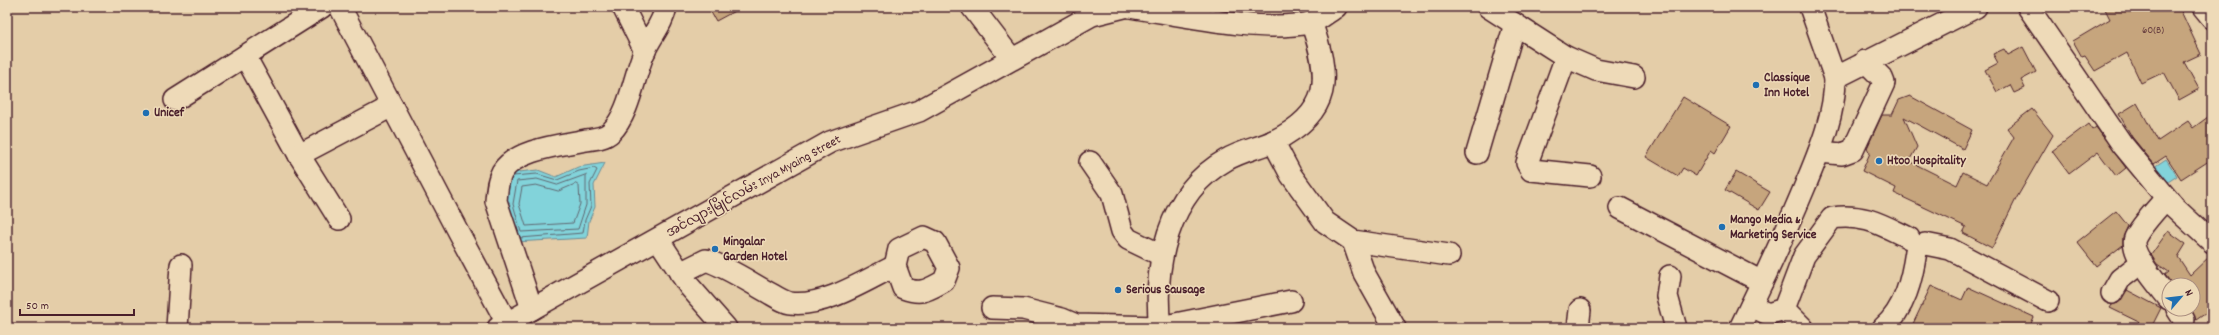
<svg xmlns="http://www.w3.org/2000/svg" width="2219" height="335" font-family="Dekko,'Noto Sans Myanmar',sans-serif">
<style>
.water{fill:#82d3da;stroke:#6c8b94}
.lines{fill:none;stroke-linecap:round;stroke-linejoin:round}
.shore{stroke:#606771;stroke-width:1}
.building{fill:#c6a57d;stroke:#4a1f2b}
.minor-casing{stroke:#4a1f2b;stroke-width:24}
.minor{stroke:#eedab8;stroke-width:21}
.poi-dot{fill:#1f6fb2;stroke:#eedab8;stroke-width:1.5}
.labels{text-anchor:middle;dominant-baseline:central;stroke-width:3;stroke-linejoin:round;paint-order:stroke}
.number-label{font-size:11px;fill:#694040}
.poi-label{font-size:13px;font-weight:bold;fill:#4a1f2b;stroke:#eedab8;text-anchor:start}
.street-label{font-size:13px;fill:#4a1f2b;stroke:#eedab8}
</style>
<rect width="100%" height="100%" fill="#e4cda8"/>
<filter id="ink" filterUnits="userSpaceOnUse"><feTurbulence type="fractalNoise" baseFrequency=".025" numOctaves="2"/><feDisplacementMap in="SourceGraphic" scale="8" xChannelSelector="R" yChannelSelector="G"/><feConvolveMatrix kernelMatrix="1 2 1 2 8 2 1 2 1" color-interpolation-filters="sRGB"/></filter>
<g filter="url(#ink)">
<g class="water">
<polygon points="2166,159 2177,176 2165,184 2154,167"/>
<polygon points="605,163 594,185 595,207 589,221 587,238 515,242 504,205 509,173 538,170 556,177 578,167"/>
</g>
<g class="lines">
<g class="shore">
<polygon points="586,175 586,205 578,229 521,232 513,204 517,181 537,179 557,185"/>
<polyline points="513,176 537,174 557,180 579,171 594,168 597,170 590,184 591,206 585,220 583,233 520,238"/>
<polygon points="576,184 579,186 580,204 573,223 526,226 519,204 522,187 536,185 558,191"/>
</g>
</g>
<g class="building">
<polygon points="708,7 742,7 716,21"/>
<polygon points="2104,7 2179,7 2201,54 2184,62 2199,89 2179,100 2164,72 2141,83 2127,53 2095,71 2085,56 2082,57 2073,41 2110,19"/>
<polygon points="2023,47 2036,72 2021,80 2025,88 2014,93 2010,85 1997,92 1985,70 1998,63 1993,54 2004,49 2008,55"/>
<polygon points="1910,96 1972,130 1963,149 1904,117 1917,147 1909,161 1957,185 1963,172 1987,184 2014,137 2007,128 2032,109 2053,135 2016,199 1992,248 1963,233 1966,227 1894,193 1896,188 1862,171 1870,153 1867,148 1882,115 1892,115 1899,100"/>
<polygon points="1683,97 1731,126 1715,153 1711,150 1696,176 1683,168 1678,176 1646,157"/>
<polygon points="2137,103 2158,141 2188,121 2193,128 2212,114 2212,159 2181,179 2166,156 2154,164 2132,137 2119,114"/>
<polygon points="2088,124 2092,130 2096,127 2126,168 2116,176 2098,152 2069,174 2052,151"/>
<polygon points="1736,172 1770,192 1759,210 1725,190"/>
<polygon points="2116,211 2128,226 2123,237 2123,245 2096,266 2077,242"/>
<polygon points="2168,231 2186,244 2178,257 2190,275 2212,254 2212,309 2196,320 2191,309 2193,309 2193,285 2173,285 2165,275 2169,272 2157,264 2151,255"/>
<polygon points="1931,286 1962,300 1968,287 2034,317 2029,328 1911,328"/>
<polygon points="2127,290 2161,308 2151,328 2110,308 2112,305 2118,303"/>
</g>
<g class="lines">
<defs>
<g id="minor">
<polyline points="340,7 458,232 507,323"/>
<polyline points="623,7 645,51"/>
<polyline points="972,7 1011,58"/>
<path d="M1130,7C1182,15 1259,33 1310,23C1318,21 1328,12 1336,7"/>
<polyline points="1488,7 1566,57 1596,70 1634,77"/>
<polyline points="1810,7 1835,78"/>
<polyline points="2028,7 2122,144 2174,207 2212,242"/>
<polyline points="2203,7 2212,18"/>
<polyline points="245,56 299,155 339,219"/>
<polyline points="1566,57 1527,163 1531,170 1590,176"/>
<polyline points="175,100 322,7"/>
<polyline points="1273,141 1291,175 1325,222 1353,241 1449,255"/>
<polyline points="1819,152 1842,154 1853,150 1884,83 1882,78 1865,61"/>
<polyline points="1477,153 1515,24"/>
<polyline points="299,155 392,106"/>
<polyline points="1090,162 1112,194 1122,231 1128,239 1161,255"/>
<path d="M2166,198C2157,209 2141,225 2135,238C2129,253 2160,287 2169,299"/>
<polyline points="1620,208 1762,282"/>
<path d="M924,237L935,242L949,268L944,281C927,290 922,295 903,288L895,266L899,249Z"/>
<polyline points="658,239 689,286 726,328"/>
<polyline points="1353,241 1364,273 1395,328"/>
<polyline points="1925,244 1950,249 2048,301"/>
<path d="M680,273L706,260C729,268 749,282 771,294C776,297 784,302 790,303C823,308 866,280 895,266"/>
<polyline points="1670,276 1667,296 1676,328"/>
<polyline points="2112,293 2120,279 2142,262"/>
<path d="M1751,306L1768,314L1784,309L1804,256L1832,218C1863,213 1882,225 1909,238"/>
<polyline points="992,308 1023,309 1062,319 1076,325 1160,327 1291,301"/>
<path d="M532,309L496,201C497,191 497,181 502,172C516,149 562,145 586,140C594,139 605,138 611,132C630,113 634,75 645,50C652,35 663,23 666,7"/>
<polyline points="1784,309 1803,328"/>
<polyline points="2177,309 2184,320"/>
<polyline points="177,328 181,265"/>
<polyline points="498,328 830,142 919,111 1092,15 1124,7"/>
<path d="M1160,328C1153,267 1167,193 1226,160C1241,151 1258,148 1274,141C1332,112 1331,78 1311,22"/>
<polyline points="1578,328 1580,310"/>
<path d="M1740,328C1763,281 1785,234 1805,186C1819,152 1835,116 1835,78L1976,7"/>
<path d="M1883,328C1905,309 1912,279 1916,251"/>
</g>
</defs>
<use href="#minor" class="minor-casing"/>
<use href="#minor" class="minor"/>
</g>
</g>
<g class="poi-dot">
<circle cx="1756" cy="85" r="4"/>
<circle cx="146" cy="113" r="4"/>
<circle cx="1879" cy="161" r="4"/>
<circle cx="1722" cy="227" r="4"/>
<circle cx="715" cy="249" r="4"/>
<circle cx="1118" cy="290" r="4"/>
</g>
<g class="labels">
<g class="number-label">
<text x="2153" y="31">60(B)</text>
</g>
<g class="poi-label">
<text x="1764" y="78">Classique<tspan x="1764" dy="15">Inn Hotel</tspan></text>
<text x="154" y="113">Unicef</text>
<text x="1887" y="161">Htoo Hospitality</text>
<text x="1730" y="220">Mango Media &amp;<tspan x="1730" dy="15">Marketing Service</tspan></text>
<text x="723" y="242">Mingalar<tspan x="723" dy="15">Garden Hotel</tspan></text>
<text x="1126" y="290">Serious Sausage</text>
</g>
<g class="street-label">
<text transform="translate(754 187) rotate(-29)">အင်လျားမြိုင်လမ်း Inya Myaing Street</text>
</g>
</g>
<rect width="2219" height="335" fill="none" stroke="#eedab8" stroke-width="24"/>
<rect x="12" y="12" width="2195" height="311" fill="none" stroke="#4a1f2b" stroke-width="1.5" filter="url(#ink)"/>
<g transform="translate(2181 297) rotate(62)"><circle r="19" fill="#eedab8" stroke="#ac8f80"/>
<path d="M0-3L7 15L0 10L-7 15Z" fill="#1f6fb2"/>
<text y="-6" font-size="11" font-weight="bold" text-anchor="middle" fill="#4a1f2b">N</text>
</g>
<path d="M20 309v6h114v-6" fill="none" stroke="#4a1f2b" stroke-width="2"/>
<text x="26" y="309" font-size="12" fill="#4a1f2b" stroke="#eedab8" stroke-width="3" paint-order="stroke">50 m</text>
</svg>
